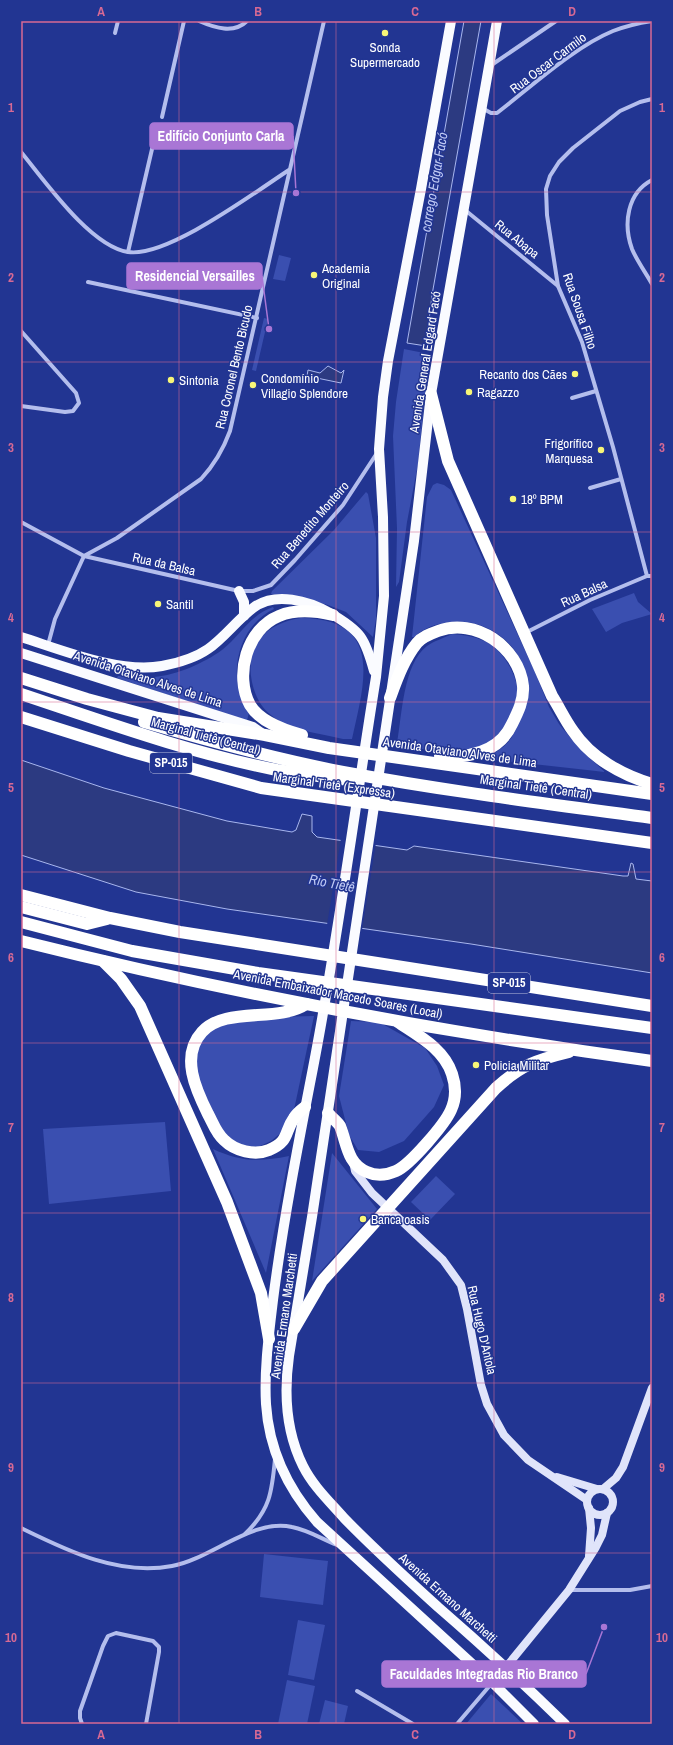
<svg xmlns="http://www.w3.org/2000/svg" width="673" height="1745" font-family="'Archivo Narrow',sans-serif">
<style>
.green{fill:#3a4fb0}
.water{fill:#2c3a81;stroke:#a8b6ee}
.pier{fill:#223592}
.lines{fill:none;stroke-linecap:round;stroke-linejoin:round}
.street{stroke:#b4beed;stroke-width:4}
.secondary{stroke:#e0e4fa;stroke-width:8}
.primary{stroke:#fafbff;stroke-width:10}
.highway{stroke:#fff;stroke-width:12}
.grid{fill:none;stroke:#d76994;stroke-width:1;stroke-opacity:0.55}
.poi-dot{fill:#f8f677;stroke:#223592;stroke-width:1.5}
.labels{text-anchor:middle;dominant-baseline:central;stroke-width:3;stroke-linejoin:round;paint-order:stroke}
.shield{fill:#223592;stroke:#bdc2de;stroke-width:1}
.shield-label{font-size:12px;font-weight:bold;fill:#fff}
.poi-label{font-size:13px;fill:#fff;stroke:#223592;text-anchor:start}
.street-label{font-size:13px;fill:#fff;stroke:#223592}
.water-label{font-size:14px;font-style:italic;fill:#c0caf4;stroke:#223592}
.leader{fill:none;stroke:#a976d5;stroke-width:1.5}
.callout-dot{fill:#a976d5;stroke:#223592;stroke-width:1.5}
.callout{fill:#a976d5;stroke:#a976d5;stroke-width:1.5}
.callout-label{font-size:14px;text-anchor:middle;font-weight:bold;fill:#fff}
.neatline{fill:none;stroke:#d76994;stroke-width:1.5}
.grid-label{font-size:13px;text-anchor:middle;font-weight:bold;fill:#d76994}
</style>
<rect width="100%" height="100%" fill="#223592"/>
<g class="green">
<polygon points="279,255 291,258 285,281 273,279"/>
<polygon points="264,318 268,319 256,371 252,370"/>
<polygon points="404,349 429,354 418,464 407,522 399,582 396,587 397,528 393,436 396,402"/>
<path d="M437,483L444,485L451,490L535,672L549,707L559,724L569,736L584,753L605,772L488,759V756C513,745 520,727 523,700C524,693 525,686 525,679C523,643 484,617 450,622C436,624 425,627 414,637H412L427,497L433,485Z"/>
<polygon points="366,492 368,494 376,538 376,619 373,637 346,612 328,605 294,596 271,594 272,591 334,530"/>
<polygon points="634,593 638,602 652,614 622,623 606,632 592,609"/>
<path d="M273,607L274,609C236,627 226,680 249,712L247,721L117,678L118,676C130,676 142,677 154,677C177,675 204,663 222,650C240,636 250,615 273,607Z"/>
<path d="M301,618C385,619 364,684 352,739H343C320,733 289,731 271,715C251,700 243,661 259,640C269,627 285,620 301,618Z"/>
<path d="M452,634C465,635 479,637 490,644C505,654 517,676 518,693C518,697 515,701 514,705C507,727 493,745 470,751C447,757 420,748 397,743C402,716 403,664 427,646C434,641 444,638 452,634Z"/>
<polygon points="314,1016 295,1105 290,1120 282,1132 271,1141 258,1147 242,1145 228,1138 219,1124 194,1072 195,1053 209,1029 239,1018"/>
<polygon points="351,1021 379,1022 425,1048 437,1066 444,1085 434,1107 404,1141 379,1152 358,1150 349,1135 339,1096"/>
<polygon points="165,1122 171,1191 49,1204 43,1129"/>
<path d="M213,1149C241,1162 259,1162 289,1156L266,1273Z"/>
<polygon points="332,1153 377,1209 312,1281"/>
<polygon points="436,1176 455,1194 430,1220 411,1202"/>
<polygon points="264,1554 328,1561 323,1605 260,1597"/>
<polygon points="298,1620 325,1625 314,1680 288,1675"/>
<polygon points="287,1680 315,1686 307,1724 278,1724"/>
<polygon points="491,1694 523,1724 466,1724"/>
<polygon points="325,1700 348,1706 344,1724 319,1724"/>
</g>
<g class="water">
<polygon points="464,21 481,21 432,295 426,346 407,343"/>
<polygon points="328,366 341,373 344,370 341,383 307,376 308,370 320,373"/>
<polygon points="21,760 104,788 227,821 292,832 296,830 302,814 312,816 312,832 317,837 407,850 414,846 623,876 628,876 631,863 633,864 636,879 652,881 652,973 471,944 227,909 136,892 21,855"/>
</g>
<polygon class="pier" points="341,838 376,843 362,930 327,925"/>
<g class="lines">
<g class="street">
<path d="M199,21C215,28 234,34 247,21"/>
<polyline points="115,33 118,21"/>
<polyline points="490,66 556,21"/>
<path d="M482,108L491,113H497C531,87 574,47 613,31C626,26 639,23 652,21"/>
<polyline points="162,117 184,21"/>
<path d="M21,152C45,181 90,246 128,252C167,258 255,192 289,170"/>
<path d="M652,180C627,193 623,224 632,249C637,261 646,273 652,284"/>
<polyline points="465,210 558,286"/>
<polyline points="128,252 156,132"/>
<polyline points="88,282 257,318"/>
<polyline points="21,331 76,393 79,403 73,411 65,412 21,406"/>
<polyline points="572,398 596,391"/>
<polyline points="590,488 621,479"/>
<polyline points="21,522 84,556 239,591 253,591 271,585 295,560 343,505 377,453"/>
<polyline points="647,576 613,447 582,342 558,286 547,215 546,189 550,176 559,162 573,148 620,111 640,102 652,99"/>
<polyline points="525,633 590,600 647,576 652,576"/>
<path d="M48,645L55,619L84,556L117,538L201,479C215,464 223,450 230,431L324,21"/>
<path d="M21,1528C68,1551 118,1576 172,1566C211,1559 252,1518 292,1527C308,1530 322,1539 337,1545"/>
<path d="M245,1534C270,1510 272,1492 275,1459"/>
<polyline points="569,1590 630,1590 652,1586"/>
<polyline points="357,1691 413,1724"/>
<polyline points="82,1724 80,1718 80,1711 103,1646 108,1636 116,1633 153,1641 159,1647 159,1652 146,1724"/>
<polyline points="457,1724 492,1683"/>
</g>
<g class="secondary">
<polyline points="353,1162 355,1171 372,1193 443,1260 461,1285 467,1309 481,1385 487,1404 504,1435 528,1460 587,1500"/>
<polyline points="557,1477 597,1489"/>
<polyline points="603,1489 616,1478 623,1467 652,1388"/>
<circle cx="600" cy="1502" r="13"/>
<polyline points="589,1556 591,1528 589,1508"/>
<polyline points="493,1683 569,1590 596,1547 602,1535 607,1513"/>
</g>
<g class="primary">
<path d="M451,21L421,189L388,361L383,397L379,449L383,517L384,596L376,677C355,807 338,939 313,1068C298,1145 283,1222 273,1300C269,1334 264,1370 266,1404C269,1450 287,1488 317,1522L493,1683L534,1724"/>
<path d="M497,21L431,394L414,541L312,1217L289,1356C284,1392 286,1432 303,1466C313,1486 329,1501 344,1518C374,1549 406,1578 438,1607C482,1645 524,1684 565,1724"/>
<polyline points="239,591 244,602 244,616"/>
<path d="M21,637C62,650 120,674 162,666C178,663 195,658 208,649C224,638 237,620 253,608C275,591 309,601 330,613C361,631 365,638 374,671"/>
<polyline points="21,653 253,727 263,734"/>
</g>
<g class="highway">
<path d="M431,394L448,461L552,696C559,707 565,720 573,731C591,758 622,775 652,784"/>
<polyline points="21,678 87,699 158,718 265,735 329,748 652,794"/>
<path d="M21,694C105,722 190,753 277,770C301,774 325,777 349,780"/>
<path d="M390,698C397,679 404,659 417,643C422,637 430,634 438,631C475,617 519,647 523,686C524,700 518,712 512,724C499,753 469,758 440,756"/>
<polyline points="21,717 129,751 261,788 652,843"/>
<path d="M144,722C209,741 276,759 343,772C446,791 549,804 652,818"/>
<path d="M302,735C284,730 260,722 250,705C234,675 247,629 279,616C296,609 316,611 333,615"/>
<polyline points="21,895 110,918 180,932 652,1006"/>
<polyline points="21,907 87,924 107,919"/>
<polyline points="21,922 132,951 258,973 652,1028"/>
<path d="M21,941C229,993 440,1032 652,1061"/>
<polyline points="103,961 121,979 140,1006 227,1202 261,1293 269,1339"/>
<path d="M305,1107C301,1110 296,1114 294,1118C284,1132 290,1141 269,1150C255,1156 235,1151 224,1140C216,1133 213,1123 208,1114C196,1090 180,1056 202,1032C225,1006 278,1023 306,1004"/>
<path d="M328,1113C331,1117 338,1122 340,1126C347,1143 347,1164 367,1172C376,1176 387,1175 396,1171C410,1165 445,1124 451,1110C456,1099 456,1086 452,1074C444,1049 419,1036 398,1022"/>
<path d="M294,1329L322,1281L496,1088C521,1065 536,1060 569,1052"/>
</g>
</g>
<path class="grid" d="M179,21V1724M336,21V1724M494,21V1724M21,192H652M21,362H652M21,532H652M21,702H652M21,872H652M21,1043H652M21,1213H652M21,1383H652M21,1553H652"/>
<g class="poi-dot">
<circle cx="385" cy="33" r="4"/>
<circle cx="314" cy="275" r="4"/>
<circle cx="575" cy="374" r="4"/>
<circle cx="171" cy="380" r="4"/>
<circle cx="253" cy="385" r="4"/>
<circle cx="469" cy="392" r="4"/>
<circle cx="601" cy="450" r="4"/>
<circle cx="513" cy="499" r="4"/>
<circle cx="158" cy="604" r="4"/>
<circle cx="476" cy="1065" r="4"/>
<circle cx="363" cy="1219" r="4"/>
</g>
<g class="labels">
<g class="shield">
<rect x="150" y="753" width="42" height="20" rx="3"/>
<rect x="488" y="973" width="42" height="20" rx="3"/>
</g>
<g class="shield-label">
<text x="171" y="763">SP-015</text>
<text x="509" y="983">SP-015</text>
</g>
<g class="poi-label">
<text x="385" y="47" text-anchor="middle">Sonda<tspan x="385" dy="15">Supermercado</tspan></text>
<text x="322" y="268">Academia<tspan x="322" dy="15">Original</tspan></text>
<text x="567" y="374" text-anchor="end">Recanto dos Cães</text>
<text x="261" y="378">Condomínio<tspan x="261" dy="15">Villagio Splendore</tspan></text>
<text x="179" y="380">Sintonia</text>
<text x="477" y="392">Ragazzo</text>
<text x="593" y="443" text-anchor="end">Frigorífico<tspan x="593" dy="15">Marquesa</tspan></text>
<text x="521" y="499">18º BPM</text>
<text x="166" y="604">Santil</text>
<text x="484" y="1065">Policia Militar</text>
<text x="371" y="1219">Banca oasis</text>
</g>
<g class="street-label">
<text transform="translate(548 63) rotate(-37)">Rua Oscar Carmilo</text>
<text transform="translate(517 239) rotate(39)">Rua Abapa</text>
<text transform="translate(580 311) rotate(71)">Rua Sousa Filho</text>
<text transform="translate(425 362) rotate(-81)">Avenida General Edgard Facó</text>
<text transform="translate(234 367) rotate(-77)">Rua Coronel Bento Bicudo</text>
<text transform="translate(310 525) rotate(-49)">Rua Benedito Monteiro</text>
<text transform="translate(164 564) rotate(13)">Rua da Balsa</text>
<text transform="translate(584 593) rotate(-25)">Rua Balsa</text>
<text transform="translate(148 679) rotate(18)">Avenida Otaviano Alves de Lima</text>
<text transform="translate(206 736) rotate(15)">Marginal Tietê (Central)</text>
<text transform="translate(460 752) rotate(8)">Avenida Otaviano Alves de Lima</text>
<text transform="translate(334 785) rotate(8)">Marginal Tietê (Expressa)</text>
<text transform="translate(536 787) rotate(8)">Marginal Tietê (Central)</text>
<text transform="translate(338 994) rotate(11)">Avenida Embaixador Macedo Soares (Local)</text>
<text transform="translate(284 1316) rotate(-82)">Avenida Ermano Marchetti</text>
<text transform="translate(482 1330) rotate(77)">Rua Hugo D'Antola</text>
<text transform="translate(448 1598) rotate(42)">Avenida Ermano Marchetti</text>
</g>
<g class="water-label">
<text transform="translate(434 182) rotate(-80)">corrego Edgar Facó</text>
<text transform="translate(332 883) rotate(11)">Rio Tietê</text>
</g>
</g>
<path class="leader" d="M296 193L293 136M269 329L262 276M604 1627L586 1674"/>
<g class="callout-dot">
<circle cx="296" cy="193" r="4"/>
<circle cx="269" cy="329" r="4"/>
<circle cx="604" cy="1627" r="4"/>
</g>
<g class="callout">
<rect x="150" y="123" width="143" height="26" rx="4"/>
<rect x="127" y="263" width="135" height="26" rx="4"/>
<rect x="382" y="1661" width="204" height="26" rx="4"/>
</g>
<g class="callout-label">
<text x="221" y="141">Edifício Conjunto Carla</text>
<text x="195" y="281">Residencial Versailles</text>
<text x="484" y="1679">Faculdades Integradas Rio Branco</text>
</g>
<rect width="673" height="1745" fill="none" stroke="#223592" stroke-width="44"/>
<rect x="22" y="22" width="629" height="1701" class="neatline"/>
<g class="grid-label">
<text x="101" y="16">A</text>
<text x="258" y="16">B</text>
<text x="415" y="16">C</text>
<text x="572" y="16">D</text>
<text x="11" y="112">1</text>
<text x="662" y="112">1</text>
<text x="11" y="282">2</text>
<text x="662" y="282">2</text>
<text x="11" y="452">3</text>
<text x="662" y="452">3</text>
<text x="11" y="622">4</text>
<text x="662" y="622">4</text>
<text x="11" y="792">5</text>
<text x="662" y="792">5</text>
<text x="11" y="962">6</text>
<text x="662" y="962">6</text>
<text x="11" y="1132">7</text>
<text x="662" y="1132">7</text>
<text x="11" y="1302">8</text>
<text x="662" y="1302">8</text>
<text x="11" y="1472">9</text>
<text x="662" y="1472">9</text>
<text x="11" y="1642">10</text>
<text x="662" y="1642">10</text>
<text x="101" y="1739">A</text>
<text x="258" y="1739">B</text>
<text x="415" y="1739">C</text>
<text x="572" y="1739">D</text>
</g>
</svg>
